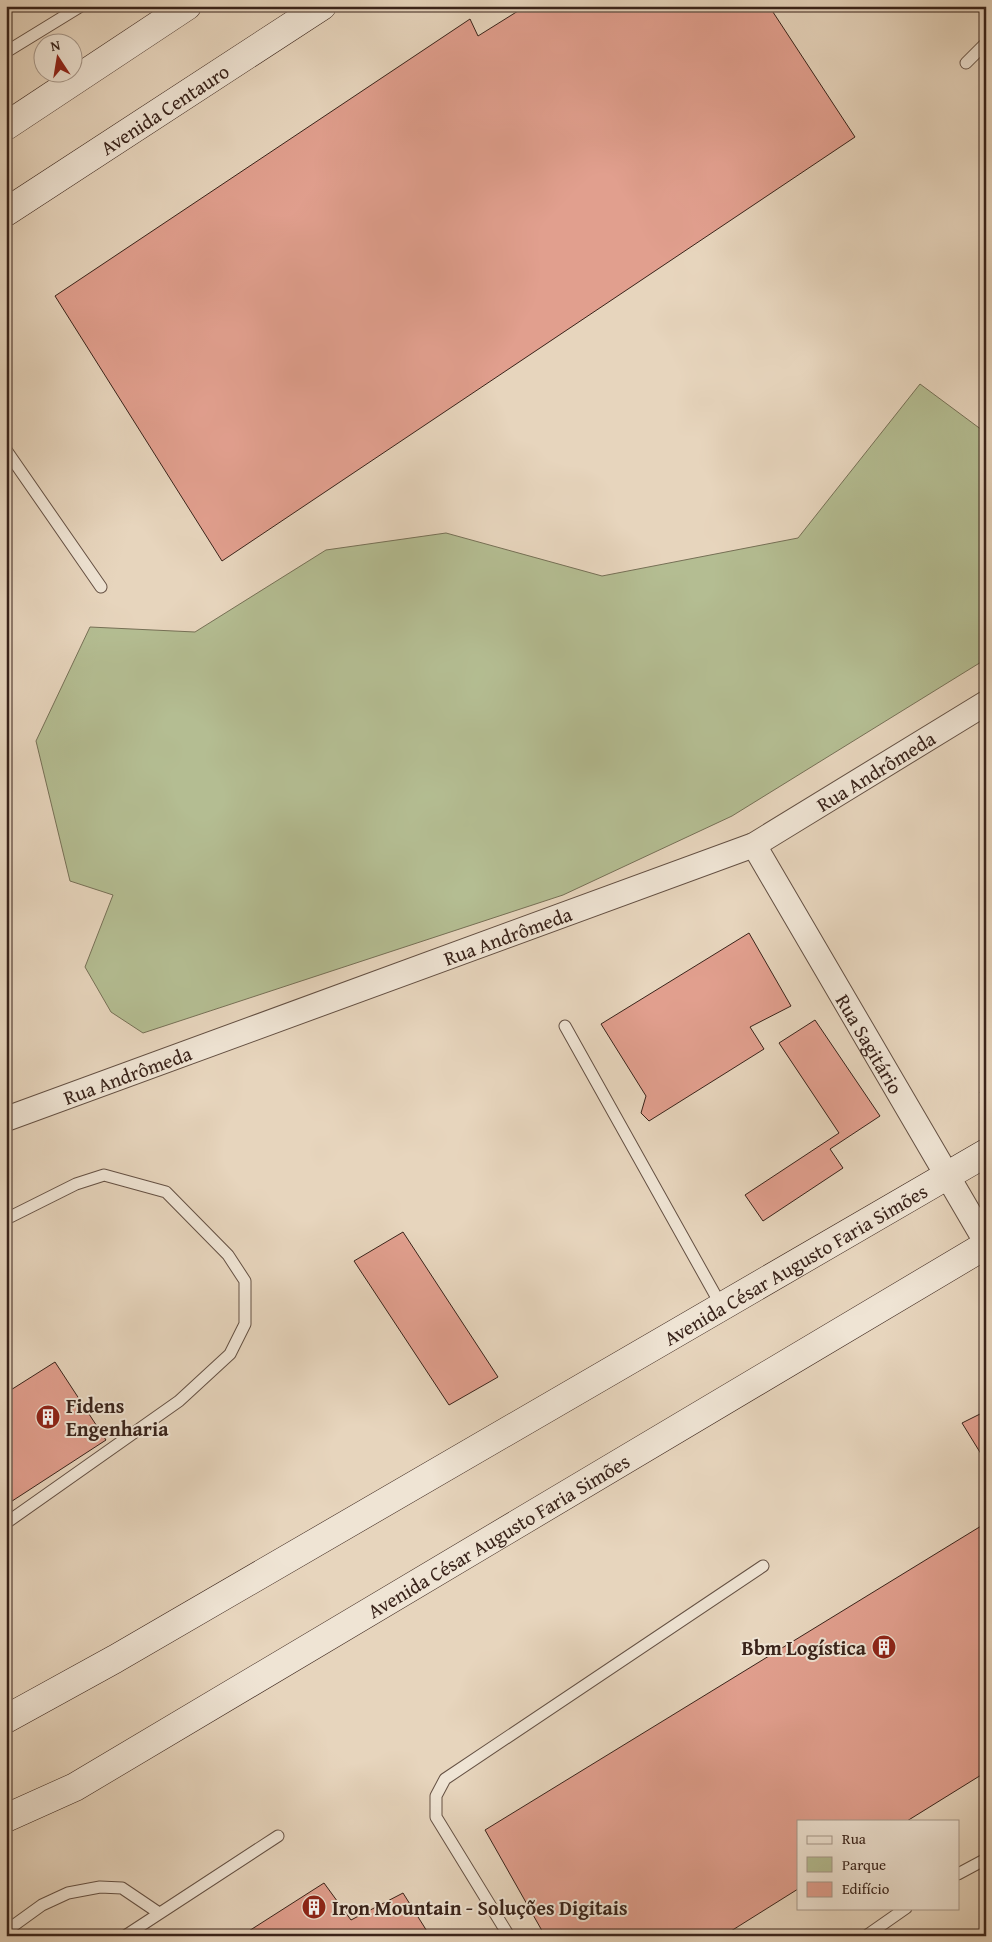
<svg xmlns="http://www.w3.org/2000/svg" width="992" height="1942" font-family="'Gentium Book Plus',serif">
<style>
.green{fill:#b4bd92;stroke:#767056}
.building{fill:#e19f8e;stroke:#39231a}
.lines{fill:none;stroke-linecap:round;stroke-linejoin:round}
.lane-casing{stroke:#645043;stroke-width:13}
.street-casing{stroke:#645043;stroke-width:26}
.secondary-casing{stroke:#39231a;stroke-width:29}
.lane{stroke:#efe4d4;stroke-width:11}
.street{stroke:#efe4d4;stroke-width:24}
.secondary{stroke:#efe4d4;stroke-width:28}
.labels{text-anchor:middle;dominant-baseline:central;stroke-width:4;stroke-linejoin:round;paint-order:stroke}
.street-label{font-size:20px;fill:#39231a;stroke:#efe4d4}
.poi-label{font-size:20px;font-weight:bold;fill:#39231a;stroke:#efe4d4;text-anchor:start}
</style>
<rect width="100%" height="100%" fill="#e7d5bd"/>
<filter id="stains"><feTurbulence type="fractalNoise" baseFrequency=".004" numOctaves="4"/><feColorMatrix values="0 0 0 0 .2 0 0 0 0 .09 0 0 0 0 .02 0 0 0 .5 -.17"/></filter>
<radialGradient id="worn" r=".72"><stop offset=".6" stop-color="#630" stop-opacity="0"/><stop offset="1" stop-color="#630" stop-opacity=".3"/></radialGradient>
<polygon class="green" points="920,384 986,433 986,659 732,816 563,895 143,1033 111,1012 85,967 113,895 70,881 36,741 90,627 195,632 326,550 446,533 602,576 798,538"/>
<g class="building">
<polygon points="526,6 769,6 855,137 222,561 55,296 470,19 478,36"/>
<polygon points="749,933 791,1006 750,1027 764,1049 649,1121 641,1113 646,1096 601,1024"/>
<polygon points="815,1020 880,1116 830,1149 843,1168 763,1221 745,1195 839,1133 779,1043"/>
<polygon points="986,1088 986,1102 980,1092"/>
<polygon points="403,1232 498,1377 449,1405 354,1261"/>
<polygon points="55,1362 106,1440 6,1505 6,1393"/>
<polygon points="986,1411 986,1462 962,1423"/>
<polygon points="986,1523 986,1772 907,1821 798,1821 798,1889 723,1936 545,1936 485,1830"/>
<polygon points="324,1883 351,1920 403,1893 430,1936 241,1936"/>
</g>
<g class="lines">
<defs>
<g id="lane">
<polyline points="6,52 81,6"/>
<polyline points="966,63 986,43"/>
<polyline points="6,450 101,587"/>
<polyline points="565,1026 722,1307"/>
<polyline points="6,1219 76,1184 104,1175 166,1192 228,1255 245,1281 245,1324 230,1354 179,1401 6,1523"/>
<polyline points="958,1874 986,1859"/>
<polyline points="6,1931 42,1905 68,1893 100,1887 122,1888 159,1913"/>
<polyline points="125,1936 278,1836"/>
<polyline points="509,1936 436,1817 436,1796 445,1779 763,1566"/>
<polyline points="866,1936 906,1908"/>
</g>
<g id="street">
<path id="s1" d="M754,845L986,1242"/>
<path id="s2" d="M6,1119L754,845L986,703"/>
</g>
<g id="secondary">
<polyline points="6,126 187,6"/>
<path id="s3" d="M6,212L322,6"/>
<path id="s4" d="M6,1719L115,1659L986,1153"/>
<path id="s5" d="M6,1818L75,1787L986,1245"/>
</g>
</defs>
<use href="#lane" class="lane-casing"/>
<use href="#street" class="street-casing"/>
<use href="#secondary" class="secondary-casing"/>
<use href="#lane" class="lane"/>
<use href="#street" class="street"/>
<use href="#secondary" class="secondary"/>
</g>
<defs>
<symbol id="building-disc" viewBox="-11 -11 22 22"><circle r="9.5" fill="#8f2418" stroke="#efe4d4"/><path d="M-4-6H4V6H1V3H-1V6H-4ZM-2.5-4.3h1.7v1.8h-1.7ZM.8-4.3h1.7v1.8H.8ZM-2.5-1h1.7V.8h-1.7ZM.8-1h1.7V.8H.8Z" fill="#fff"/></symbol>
</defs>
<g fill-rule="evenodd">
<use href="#building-disc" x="34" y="1403" width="28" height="28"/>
<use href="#building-disc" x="870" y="1633" width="28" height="28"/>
<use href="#building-disc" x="300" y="1893" width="28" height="28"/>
</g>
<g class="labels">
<g class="street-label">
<text stroke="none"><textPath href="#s3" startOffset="189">Avenida Centauro</textPath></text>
<text stroke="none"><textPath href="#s2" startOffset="939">Rua Andrômeda</textPath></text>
<text stroke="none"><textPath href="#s2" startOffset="534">Rua Andrômeda</textPath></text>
<text stroke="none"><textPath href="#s1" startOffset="230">Rua Sagitário</textPath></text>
<text stroke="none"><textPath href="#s2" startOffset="129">Rua Andrômeda</textPath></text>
<text stroke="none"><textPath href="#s4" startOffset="911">Avenida César Augusto Faria Simões</textPath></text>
<text stroke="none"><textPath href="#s5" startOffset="568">Avenida César Augusto Faria Simões</textPath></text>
</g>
<g class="poi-label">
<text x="66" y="1405">Fidens<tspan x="66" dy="23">Engenharia</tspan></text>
<text x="866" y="1647" text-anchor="end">Bbm Logística</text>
<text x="332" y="1907">Iron Mountain - Soluções Digitais</text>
</g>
</g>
<rect width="992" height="1942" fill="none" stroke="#e7d5bd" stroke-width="25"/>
<rect x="8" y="8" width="977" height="1927" fill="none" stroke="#39231a" stroke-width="2.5"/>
<rect x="12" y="12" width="967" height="1917" fill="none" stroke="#39231a"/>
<rect x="797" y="1820" width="162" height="90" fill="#efe4d4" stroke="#a6978a"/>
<rect x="807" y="1836" width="25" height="8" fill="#efe4d4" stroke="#a6978a"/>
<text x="842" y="1844" font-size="15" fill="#39231a">Rua</text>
<rect x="807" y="1857" width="25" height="15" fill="#b4bd92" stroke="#a6978a"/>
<text x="842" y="1870" font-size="15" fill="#39231a">Parque</text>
<rect x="807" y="1882" width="25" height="15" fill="#e19f8e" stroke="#a6978a"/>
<text x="842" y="1894" font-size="15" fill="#39231a">Edifício</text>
<g transform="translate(58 58) rotate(348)"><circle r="24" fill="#efe4d4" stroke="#a6978a"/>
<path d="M0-4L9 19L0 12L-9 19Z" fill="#8f2418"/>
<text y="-8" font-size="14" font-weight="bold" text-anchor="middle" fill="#39231a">N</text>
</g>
<rect width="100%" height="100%" filter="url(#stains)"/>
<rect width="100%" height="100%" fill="url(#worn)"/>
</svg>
